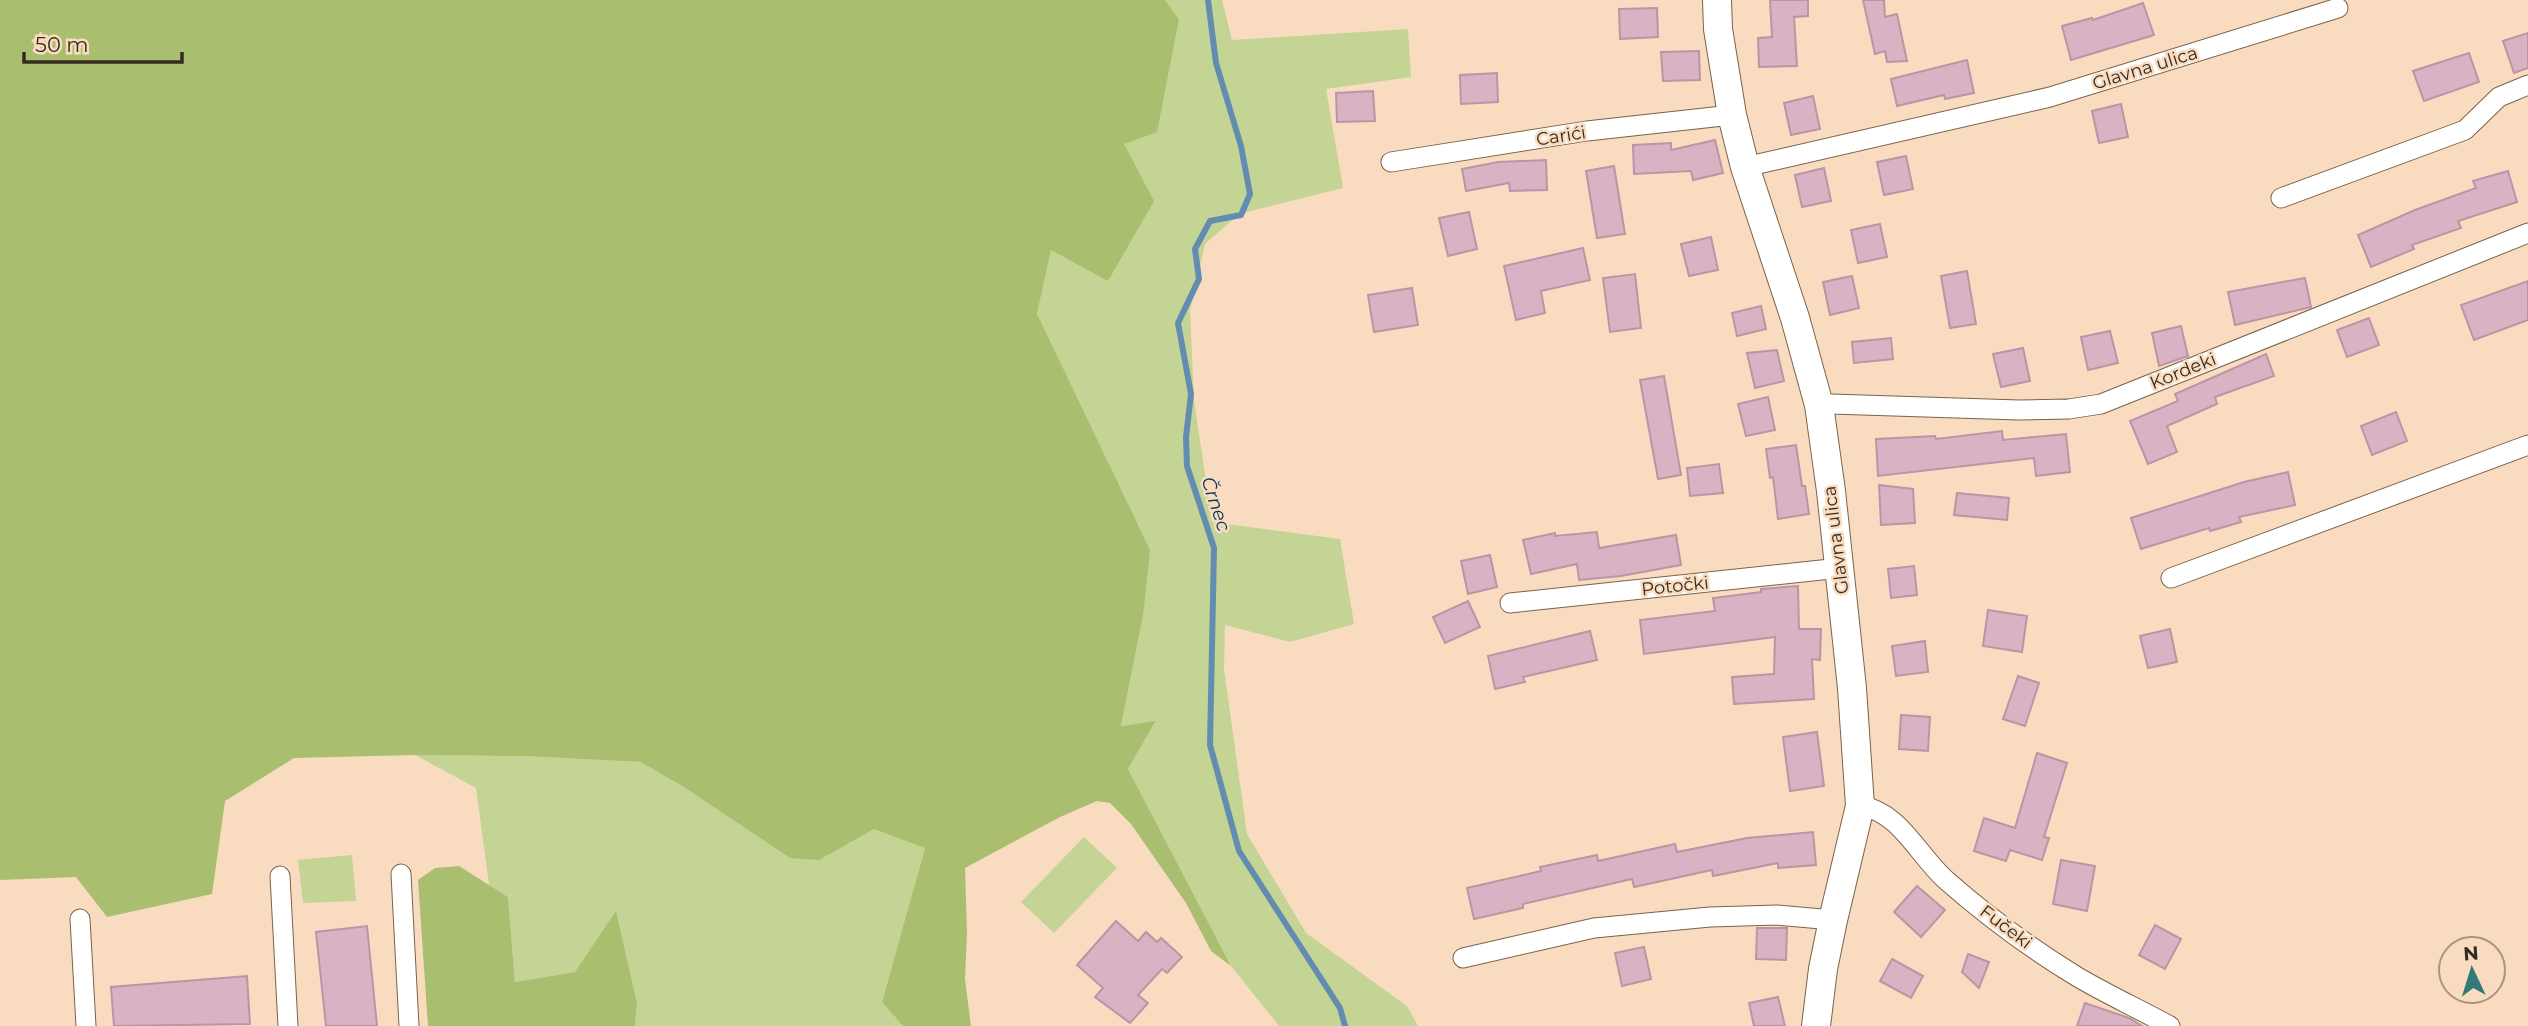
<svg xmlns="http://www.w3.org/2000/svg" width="2528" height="1026" font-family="Montserrat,sans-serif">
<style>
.green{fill:#c3d494}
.forest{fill:#aabe6f}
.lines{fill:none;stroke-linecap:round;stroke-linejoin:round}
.stream{stroke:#638cb1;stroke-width:6}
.building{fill:#d9b3c3;stroke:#ba95a5;stroke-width:2}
.street-casing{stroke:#7b6249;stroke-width:21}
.secondary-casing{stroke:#7b6249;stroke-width:30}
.street{stroke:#fff;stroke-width:19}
.secondary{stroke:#fff;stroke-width:28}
.labels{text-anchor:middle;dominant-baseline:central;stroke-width:5;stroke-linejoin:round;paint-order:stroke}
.street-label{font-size:18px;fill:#362b20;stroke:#f9dcc0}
.water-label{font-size:19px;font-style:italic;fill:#04355a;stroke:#f9dcc0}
</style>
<rect width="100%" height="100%" fill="#f9dcc0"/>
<g class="green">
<polygon points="1165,0 1222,0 1232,40 1408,29 1411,77 1326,89 1343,188 1239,214 1205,244 1190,311 1194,400 1212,522 1340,539 1354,624 1290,642 1225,625 1224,669 1247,834 1306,933 1407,1006 1418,1026 1279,1026 1231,966 1128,769 1156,722 1121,726 1143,616 1037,314 1051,249 1123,143 1179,19"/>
<polygon points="415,755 522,756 641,762 819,860 874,828 925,848 882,1002 903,1026 635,1026 637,1004 575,972 515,982 508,897 489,885 476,788"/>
<polygon points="1084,837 1117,868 1054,933 1021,902"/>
<polygon points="352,855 356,901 303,903 298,860"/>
</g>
<g class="forest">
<polygon points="0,0 1165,0 1179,19 1157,132 1124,144 1154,201 1108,281 1051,250 1037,314 1150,550 1143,616 1121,726 1156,721 1128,769 1231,966 1211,951 1186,903 1131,824 1110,803 1097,801 1060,817 965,868 967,933 965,979 971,1026 903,1026 882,1002 925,848 874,829 819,860 790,858 684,787 641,762 522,756 415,755 294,758 225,801 212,894 107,917 76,877 0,880"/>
<polygon points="459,866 508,897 515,982 575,972 616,911 637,1004 635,1026 428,1026 418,880 435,868"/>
</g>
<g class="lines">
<polyline class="stream" points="1208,0 1216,63 1241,146 1250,194 1241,215 1210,221 1195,249 1199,279 1178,323 1191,394 1186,437 1187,466 1214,548 1210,745 1239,851 1340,1008 1345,1026"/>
</g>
<g class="building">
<polygon points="1770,0 1808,0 1808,16 1794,17 1797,66 1759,67 1758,38 1772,37"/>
<polygon points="1863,0 1884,0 1885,17 1897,14 1907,61 1887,62 1885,51 1875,54"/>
<polygon points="2143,3 2154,35 2071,60 2062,26 2092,18 2093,20"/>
<polygon points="1657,8 1658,37 1620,39 1619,9"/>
<polygon points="2528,33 2528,68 2514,73 2503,41"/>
<polygon points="1699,51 1700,80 1663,81 1661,52"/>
<polygon points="2469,53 2479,82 2424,101 2413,71"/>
<polygon points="1967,60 1974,93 1945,99 1944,95 1897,106 1891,79"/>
<polygon points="1497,73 1498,102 1461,104 1460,75"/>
<polygon points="1373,91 1375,121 1337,122 1336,93"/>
<polygon points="1813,96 1820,129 1791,135 1784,103"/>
<polygon points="2121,104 2128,137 2099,143 2092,111"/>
<polygon points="1715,140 1723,173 1693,180 1691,171 1634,174 1633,145 1671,143 1671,150"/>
<polygon points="1906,156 1913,189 1884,195 1877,162"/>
<polygon points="1546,160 1547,190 1510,191 1509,183 1466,191 1462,169 1498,162"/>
<polygon points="1614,166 1625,234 1597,238 1586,171"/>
<polygon points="1824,168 1831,201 1802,207 1795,175"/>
<polygon points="2508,171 2517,202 2458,221 2461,228 2412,245 2414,249 2371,267 2358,235 2415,210 2476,188 2473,181"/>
<polygon points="1469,212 1477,249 1448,256 1439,218"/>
<polygon points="1880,224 1887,257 1858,263 1851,230"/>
<polygon points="1711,237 1718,270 1689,276 1681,244"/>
<polygon points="1583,248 1590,280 1541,291 1545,313 1516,320 1504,266"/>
<polygon points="1967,271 1976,324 1950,328 1941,276"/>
<polygon points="1635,274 1641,328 1610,332 1603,278"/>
<polygon points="1852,276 1859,308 1830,315 1823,282"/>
<polygon points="2305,278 2311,307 2235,325 2228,292"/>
<polygon points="2528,281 2528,320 2474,340 2461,305"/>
<polygon points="1412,288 1418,325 1374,332 1368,295"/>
<polygon points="1761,306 1766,329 1737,336 1732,313"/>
<polygon points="2369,318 2379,345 2347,357 2337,330"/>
<polygon points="2181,326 2188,356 2159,366 2152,333"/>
<polygon points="2110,331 2118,363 2088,370 2081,337"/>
<polygon points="1891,338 1893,359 1854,363 1852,342"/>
<polygon points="2023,348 2030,381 2001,387 1993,354"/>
<polygon points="1777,350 1784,381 1755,388 1747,353"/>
<polygon points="2266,354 2274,376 2215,397 2217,404 2167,426 2177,452 2148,464 2130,421 2178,401 2175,394"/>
<polygon points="1664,376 1681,475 1658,479 1640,380"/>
<polygon points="1768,397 1775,430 1746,436 1738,404"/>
<polygon points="2396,412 2407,441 2372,455 2361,426"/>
<polygon points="2002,431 2003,440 2066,434 2070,472 2036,476 2034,458 1878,476 1876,439 1935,436 1936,439"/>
<polygon points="1796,445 1802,486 1805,486 1809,514 1778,519 1773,477 1770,478 1766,449"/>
<polygon points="1719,464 1723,493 1690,496 1687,468"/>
<polygon points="2288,472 2295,505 2239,517 2241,522 2210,531 2209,528 2141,549 2131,518 2244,482"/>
<polygon points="1879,485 1913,489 1915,523 1881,525"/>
<polygon points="1957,493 2009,498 2007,520 1954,515"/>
<polygon points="1597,532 1599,548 1676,535 1681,565 1621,576 1579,580 1577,564 1531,574 1523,540 1555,533 1555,536"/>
<polygon points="1490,555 1497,587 1468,594 1461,561"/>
<polygon points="1914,566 1917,595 1891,598 1888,569"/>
<polygon points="1798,586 1799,629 1821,629 1820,660 1812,659 1814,699 1734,704 1732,677 1774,674 1775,637 1644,654 1640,620 1715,611 1713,598 1761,592 1761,589"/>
<polygon points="1468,601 1480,627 1445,643 1433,617"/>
<polygon points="1988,610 2027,616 2022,652 1983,646"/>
<polygon points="2170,629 2177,662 2148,668 2140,636"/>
<polygon points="1590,631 1597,660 1523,677 1525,682 1495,689 1488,656"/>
<polygon points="1925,641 1928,672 1896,676 1892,646"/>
<polygon points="2018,676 2039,683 2025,726 2003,719"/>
<polygon points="1901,715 1930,717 1928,751 1899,749"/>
<polygon points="1817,732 1824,786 1790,791 1783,737"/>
<polygon points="2037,753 2067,763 2044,837 2049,838 2042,860 2010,850 2006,861 1974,851 1984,818 2015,828"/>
<polygon points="1813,832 1816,865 1778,868 1778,863 1713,876 1712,870 1634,887 1632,879 1523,904 1523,908 1474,919 1467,888 1541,871 1540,867 1597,855 1598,861 1675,844 1677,852 1747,838"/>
<polygon points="2061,860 2095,866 2087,911 2053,904"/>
<polygon points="1917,886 1945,910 1921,937 1894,912"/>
<polygon points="1116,921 1138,941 1146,932 1157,942 1161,938 1182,957 1167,973 1162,969 1138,995 1148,1003 1130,1023 1095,997 1103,988 1077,965"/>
<polygon points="2155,925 2181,939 2165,969 2139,955"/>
<polygon points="367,926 377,1026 326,1026 316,932"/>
<polygon points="1757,928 1787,928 1786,960 1756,959"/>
<polygon points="1644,947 1651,979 1622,986 1615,953"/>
<polygon points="1968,954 1989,962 1979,988 1962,972"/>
<polygon points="1892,959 1923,976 1911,998 1880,981"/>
<polygon points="247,976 250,1024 114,1026 111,987"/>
<polygon points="1778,997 1785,1026 1754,1026 1749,1003"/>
<polygon points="2085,1003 2129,1018 2142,1026 2077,1026"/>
</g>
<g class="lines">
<defs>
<g id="street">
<polyline points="1391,162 1587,131 1732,115"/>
<polyline points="1745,167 2050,97 2338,8"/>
<polyline points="2281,198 2465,130 2499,97 2528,85"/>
<polyline points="1819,405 1831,404 2019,410 2069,409 2101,404 2528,233"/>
<polyline points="2171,578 2528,445"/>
<polyline points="1510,603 1840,568"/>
<path d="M1860,806C1900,811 1918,856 1947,881C1987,916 2030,948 2076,976C2106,994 2139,1009 2170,1026"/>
<polyline points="401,874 409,1026"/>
<polyline points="280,876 288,1026"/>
<polyline points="80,919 86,1026"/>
<polyline points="1463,958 1594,928 1710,917 1777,915 1833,920"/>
</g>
<polyline id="secondary" points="1717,0 1718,29 1732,115 1745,167 1795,318 1819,405 1831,491 1852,688 1860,806 1833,920 1823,969 1816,1026"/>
</defs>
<use href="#street" class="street-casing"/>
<use href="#secondary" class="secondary-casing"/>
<use href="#street" class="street"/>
<use href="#secondary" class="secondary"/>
</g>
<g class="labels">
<g class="street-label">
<text transform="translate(2145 68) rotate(-17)">Glavna ulica</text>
<text transform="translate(1561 136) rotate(-9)">Carići</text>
<text transform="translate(2183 371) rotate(-22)">Kordeki</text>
<text transform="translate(1836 540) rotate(-97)">Glavna ulica</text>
<text transform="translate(1675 586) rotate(-6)">Potočki</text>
<text transform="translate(2006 927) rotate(37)">Fučeki</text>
</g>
<g class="water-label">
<text transform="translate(1216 504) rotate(72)">Črnec</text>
</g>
</g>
<g transform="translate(2472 970) rotate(356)"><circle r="33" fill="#f9dcc0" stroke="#ab9580" stroke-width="2"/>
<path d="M0-5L12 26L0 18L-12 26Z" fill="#307a78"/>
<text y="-10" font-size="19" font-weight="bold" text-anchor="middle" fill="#362b20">N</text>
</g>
<path d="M24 52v10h158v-10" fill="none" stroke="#362b20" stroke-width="3.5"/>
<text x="35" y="52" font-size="21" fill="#362b20" stroke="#f9dcc0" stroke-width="5" paint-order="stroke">50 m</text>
</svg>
